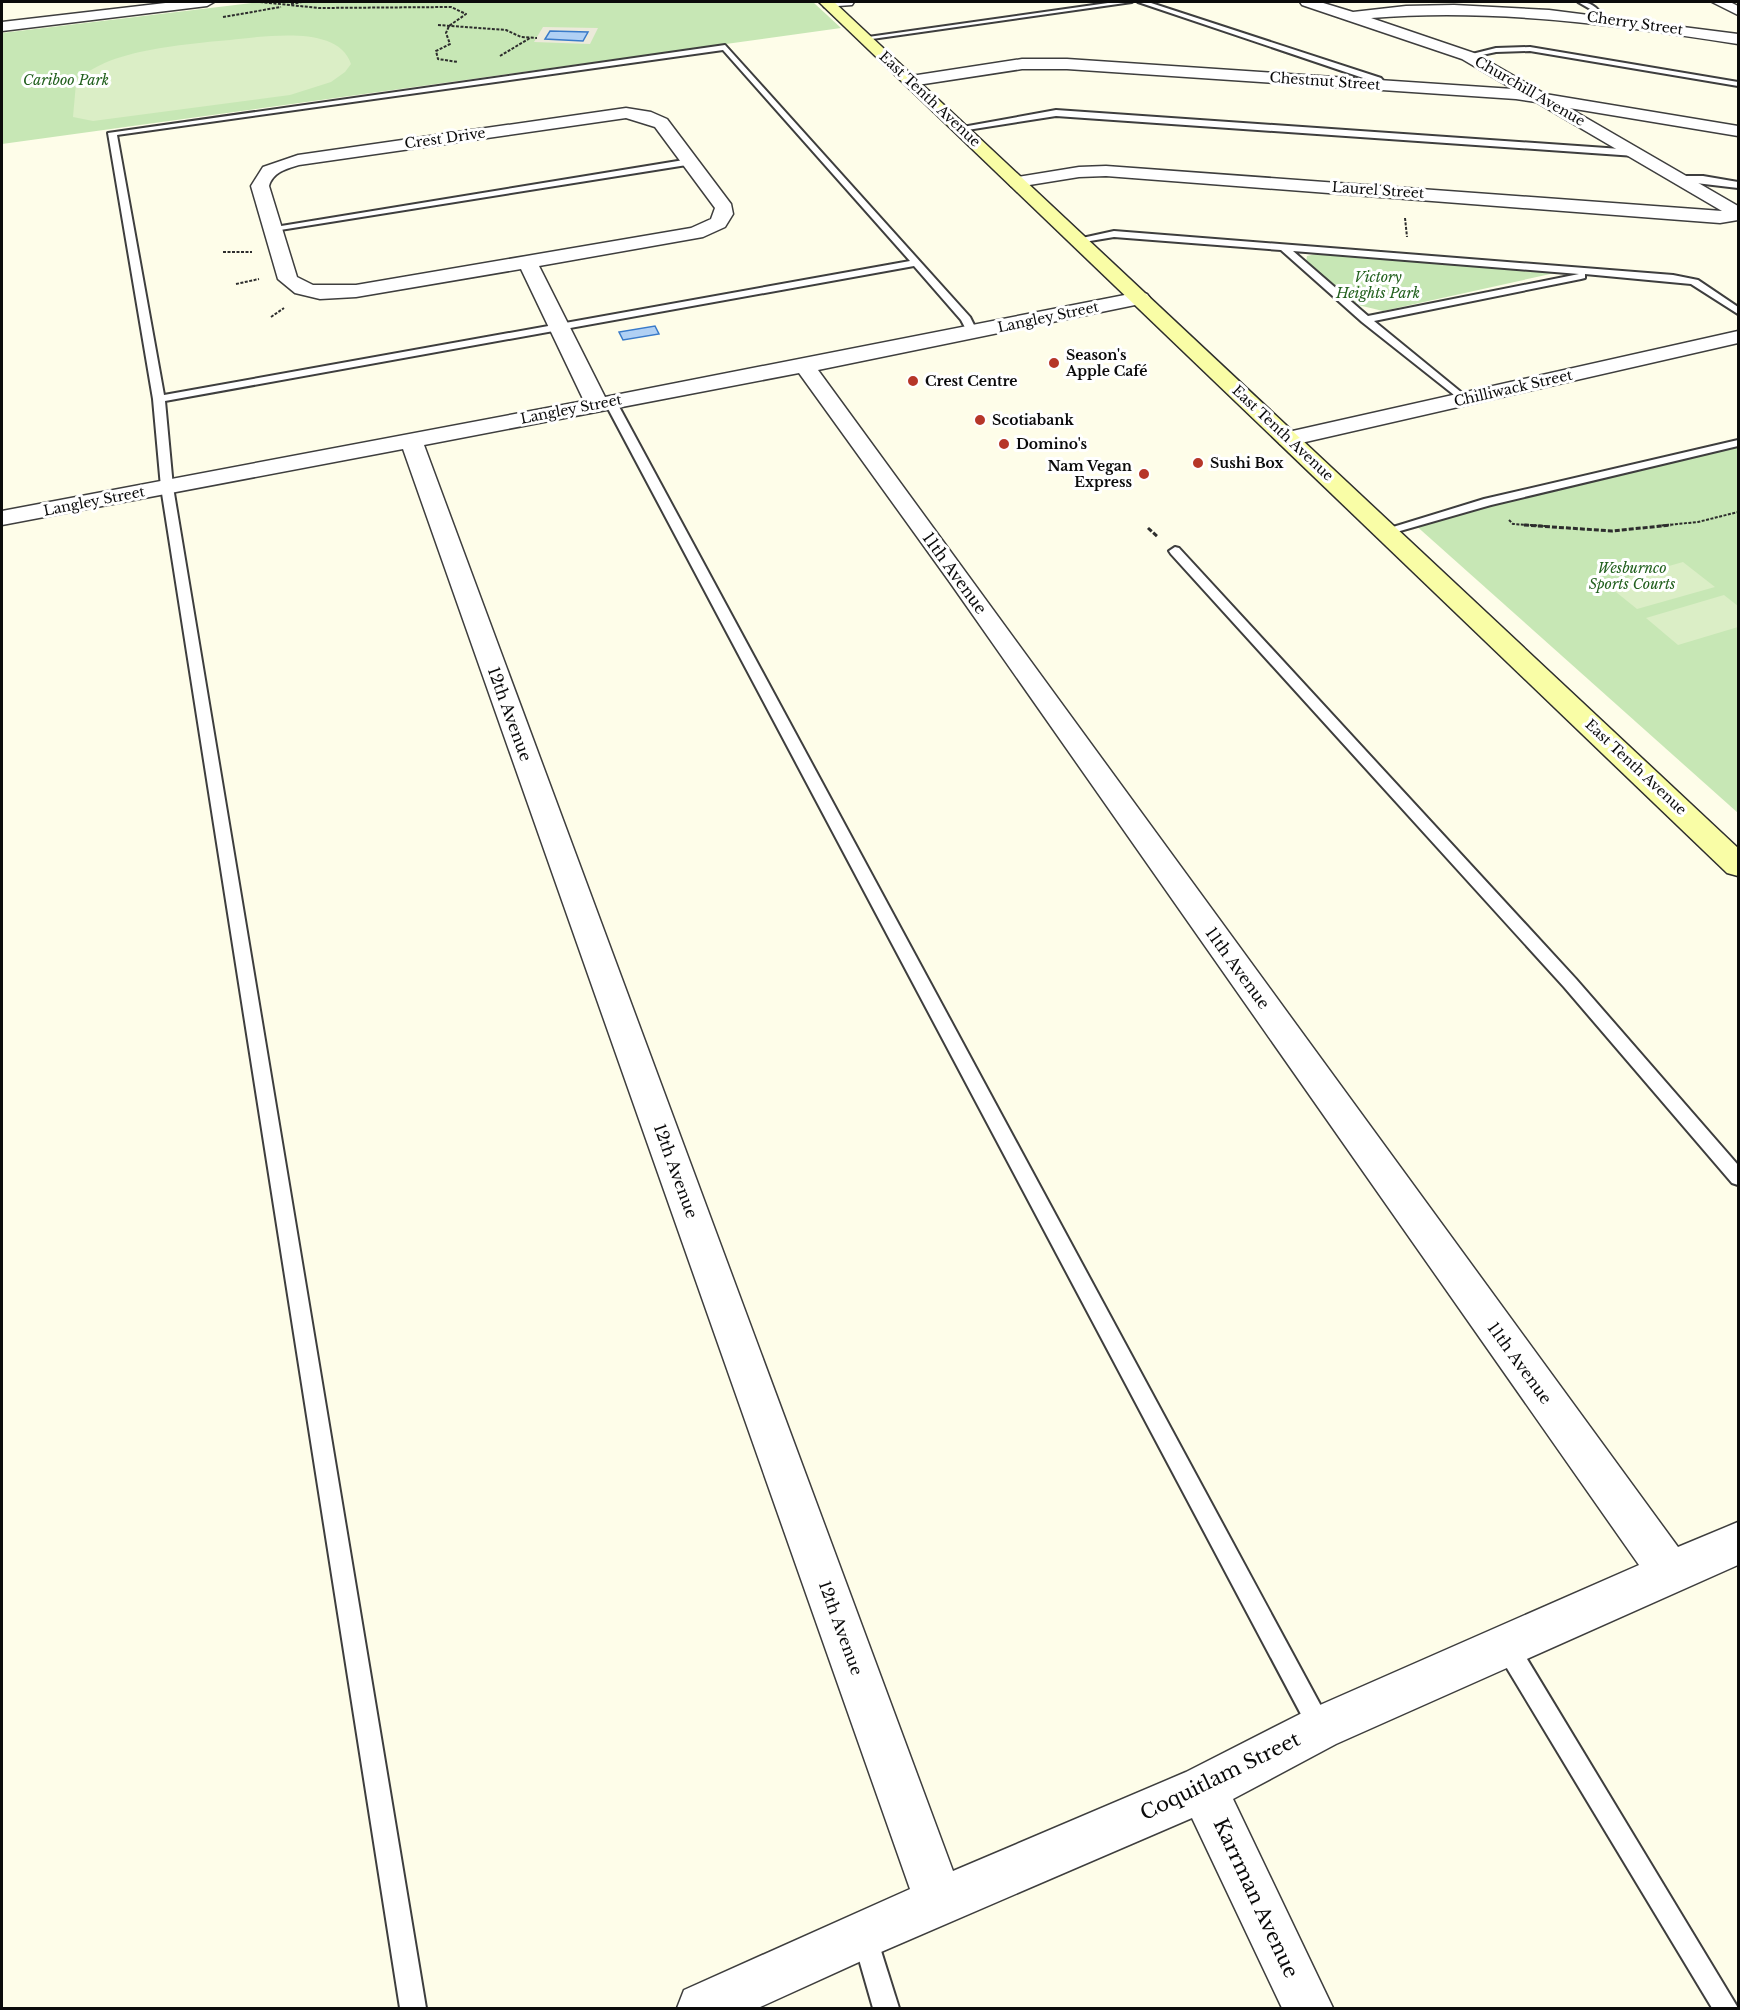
<svg xmlns="http://www.w3.org/2000/svg" width="1740" height="2010" font-family="'Libre Baskerville',serif">
<style>
.green{fill:#c7e7b5}
.pitch{fill:#dbeec6}
.plaza{fill:#eceada}
.water{fill:#b0d0f4;stroke:#397ac9;stroke-width:1.5}
.lines{fill:none;stroke-linecap:round;stroke-linejoin:round}
.service-casing{stroke:#3e3e3e;stroke-width:4}
.minor-casing{stroke:#3e3e3e;stroke-width:3}
.tertiary-casing{stroke:#3e3e3e;stroke-width:3}
.secondary-casing{stroke:#2d2d2d;stroke-width:3}
.path-far1{stroke:#2d2d2d;stroke-width:2;stroke-dasharray:3 1.5;stroke-linecap:butt}
.path{stroke:#2d2d2d;stroke-width:3;stroke-dasharray:5 2;stroke-linecap:butt}
.service{fill:#fff;fill-rule:evenodd}
.minor{fill:#fff;fill-rule:evenodd}
.tertiary{fill:#fff;fill-rule:evenodd}
.secondary{fill:#f9fda6;fill-rule:evenodd}
.poi-dot{fill:#b63628;stroke:#fff;stroke-width:2}
.labels{text-anchor:middle;dominant-baseline:central;stroke-width:6;stroke-linejoin:round;paint-order:stroke}
.far-street-label{font-size:14px;fill:#0b0b0b;stroke:#fff}
.far-park-label{font-size:14px;font-style:italic;fill:#22601e;stroke:#fff}
.far-poi-label{font-size:14px;font-weight:bold;fill:#0b0b0b;stroke:#fff;text-anchor:start}
.street-label{font-size:16px;fill:#0b0b0b;stroke:#fff}
.near-street-label{font-size:20px;fill:#0b0b0b;stroke:#fff}
</style>
<rect width="100%" height="100%" fill="#fefde9"/>
<g class="green">
<polygon points="261,2 813,2 841,28 2,144 2,33"/>
<polygon points="1316,254 1555,273 1383,311 1358,305 1306,262 1307,256"/>
<polygon points="1738,439 1738,813 1413,523"/>
</g>
<g class="pitch">
<path d="M257,37C286,35 340,30 351,64L345,72L331,82L290,95L93,121L73,117L76,83C106,45 210,43 257,37Z"/>
<polygon points="1683,562 1715,587 1637,609 1606,584"/>
<polygon points="1724,595 1738,606 1738,627 1678,645 1646,618"/>
</g>
<polygon class="plaza" points="543,27 598,28 590,44 534,42"/>
<g class="water">
<polygon points="550,31 588,32 583,41 545,39"/>
<polygon points="655,326 659,334 623,340 619,332"/>
</g>
<g class="lines">
<defs>
<g id="service">
<polygon points="1115,2 1132,2 865,40 861,38"/>
<polygon points="1138,2 1148,2 1381,78 1387,85 1380,87 1375,82"/>
<path d="M1578,2C1590,2 1597,6 1603,17L1596,19L1592,10Z"/>
<path d="M725,45L970,317L978,333L977,335H969L961,320L914,266L165,401L173,487L426,2008H400L161,487L153,399L108,133ZM723,50L910,261L164,395L117,135Z"/>
<polygon points="1530,47 1738,82 1738,86 1530,51 1496,52 1468,58 1464,56 1496,48"/>
<polygon points="1056,110 1635,150 1639,153 1635,156 1056,116 961,131 957,128"/>
<polygon points="690,159 693,160 693,164 274,231 269,228"/>
<polygon points="1682,176 1703,176 1738,182 1738,188 1679,181 1677,179"/>
<path d="M1114,231L1673,275L1698,280L1738,307V314L1691,284L1585,274V278L1581,279L1374,321L1467,397L1469,399L1463,402L1362,322L1281,250L1114,237L1078,243L1073,240ZM1293,251L1579,274L1368,316Z"/>
<polygon points="610,398 616,401 1328,1719 1332,1727 1328,1735 1320,1739 1312,1735 604,401"/>
<polygon points="1738,440 1738,446 1491,505 1386,535 1380,531 1484,499"/>
<polygon points="1175,547 1179,548 1576,979 1738,1165 1738,1185 1732,1183 1564,987 1171,554 1169,551"/>
<polygon points="1507,1636 1515,1639 1738,2008 1712,2008 1499,1655 1496,1647 1499,1639"/>
<polygon points="864,1923 873,1926 876,1935 899,2008 873,2008 852,1935 855,1926"/>
</g>
<g id="minor">
<polygon points="823,2 854,2 852,5 824,7"/>
<path d="M1300,2H1320L1353,12L1406,6L1454,5L1549,10L1738,34V44C1616,25 1495,8 1371,18L1474,53L1545,94L1738,126V136L1569,108L1738,206V220L1720,223L1106,176L1079,177L1017,187L1011,186L1008,182L1011,178L1079,167L1106,166L1722,211L1536,102L1516,99L1067,69H1022L911,86L903,81L911,76L1022,59H1067L1513,89L1462,59L1302,5Z"/>
<polygon points="1712,2 1730,2 1738,6 1738,15"/>
<path d="M626,108L651,112L667,119L731,204L733,214L725,227L703,237L539,266L605,397L1140,292L1147,294L1150,298L1147,302L1140,304L818,370L1678,1547L1738,1522V1565L1336,1744L1233,1799L1333,2008H1282L1192,1818L881,1952L758,2008H677L684,1990L910,1889L403,449L2,525V511L584,401L521,269L356,297L320,299L295,293L278,279L251,186L263,167L298,155ZM626,118L655,127L715,208L711,219L691,228L356,285H313L297,277L269,186C273,172 286,169 299,165ZM799,373L949,581L1639,1565L1304,1712L1186,1772L953,1871L424,445Z"/>
<polygon points="1738,331 1738,343 1288,446 1280,444 1277,439 1280,434 1288,432"/>
</g>
<polygon id="tertiary" points="174,2 214,2 207,6 2,31 2,22"/>
<polygon id="secondary" points="819,2 834,2 1738,848 1738,876 1727,873"/>
</defs>
<use href="#service" class="service-casing"/>
<use href="#minor" class="minor-casing"/>
<use href="#tertiary" class="tertiary-casing"/>
<use href="#secondary" class="secondary-casing"/>
<g class="path-far1">
<polyline points="260,2 319,8 451,7 466,14 449,26 446,33 450,44 436,51 438,59 458,62"/>
<polyline points="291,4 302,2"/>
<polyline points="223,17 281,7"/>
<polyline points="438,25 506,30 521,37 537,38"/>
<polyline points="500,56 530,38"/>
<polyline points="1405,218 1407,237"/>
<polyline points="223,252 252,252"/>
<polyline points="236,284 259,279"/>
<polyline points="271,317 284,308"/>
<polyline points="1509,520 1513,524 1545,526"/>
<polyline points="1657,526 1698,522 1738,512"/>
</g>
<g class="path">
<polyline points="1524,525 1612,531 1671,525"/>
<polyline points="1148,528 1158,537"/>
</g>
<use href="#service" class="service"/>
<use href="#minor" class="minor"/>
<use href="#tertiary" class="tertiary"/>
<use href="#secondary" class="secondary"/>
</g>
<g class="poi-dot">
<circle cx="1054" cy="363" r="6"/>
<circle cx="913" cy="381" r="6"/>
<circle cx="980" cy="420" r="6"/>
<circle cx="1004" cy="444" r="6"/>
<circle cx="1198" cy="463" r="6"/>
<circle cx="1144" cy="474" r="6"/>
</g>
<g class="labels">
<g class="far-street-label">
<text transform="translate(1635 23) rotate(8)">Cherry Street</text>
<text transform="translate(1325 81) rotate(4)">Chestnut Street</text>
<text transform="translate(1530 91) rotate(30)">Churchill Avenue</text>
<text transform="translate(930 99) rotate(43)">East Tenth Avenue</text>
<text transform="translate(445 138) rotate(-8)">Crest Drive</text>
<text transform="translate(1378 190) rotate(4)">Laurel Street</text>
<text transform="translate(1048 317) rotate(-12)">Langley Street</text>
<text transform="translate(1513 388) rotate(-13)">Chilliwack Street</text>
<text transform="translate(571 409) rotate(-11)">Langley Street</text>
<text transform="translate(1283 433) rotate(43)">East Tenth Avenue</text>
<text transform="translate(94 501) rotate(-11)">Langley Street</text>
<text transform="translate(1636 767) rotate(43)">East Tenth Avenue</text>
</g>
<g class="far-park-label">
<text x="66" y="80">Cariboo Park</text>
<text x="1378" y="277">Victory<tspan x="1378" dy="16">Heights Park</tspan></text>
<text x="1632" y="568">Wesburnco<tspan x="1632" dy="16">Sports Courts</tspan></text>
</g>
<g class="far-poi-label">
<text x="1066" y="355">Season's<tspan x="1066" dy="16">Apple Café</tspan></text>
<text x="925" y="381">Crest Centre</text>
<text x="992" y="420">Scotiabank</text>
<text x="1016" y="444">Domino's</text>
<text x="1210" y="463">Sushi Box</text>
<text x="1132" y="466" text-anchor="end">Nam Vegan<tspan x="1132" dy="16">Express</tspan></text>
</g>
<g class="street-label">
<text transform="translate(955 573) rotate(54)">11th Avenue</text>
<text transform="translate(510 714) rotate(70)">12th Avenue</text>
<text transform="translate(1238 968) rotate(54)">11th Avenue</text>
<text transform="translate(676 1171) rotate(70)">12th Avenue</text>
<text transform="translate(1520 1363) rotate(54)">11th Avenue</text>
<text transform="translate(841 1628) rotate(70)">12th Avenue</text>
</g>
<g class="near-street-label">
<text transform="translate(1220 1776) rotate(-26)">Coquitlam Street</text>
<text transform="translate(1256 1898) rotate(65)">Karrman Avenue</text>
</g>
</g>
<rect width="1740" height="2010" fill="none" stroke="#0b0b0b" stroke-width="6"/>
</svg>
